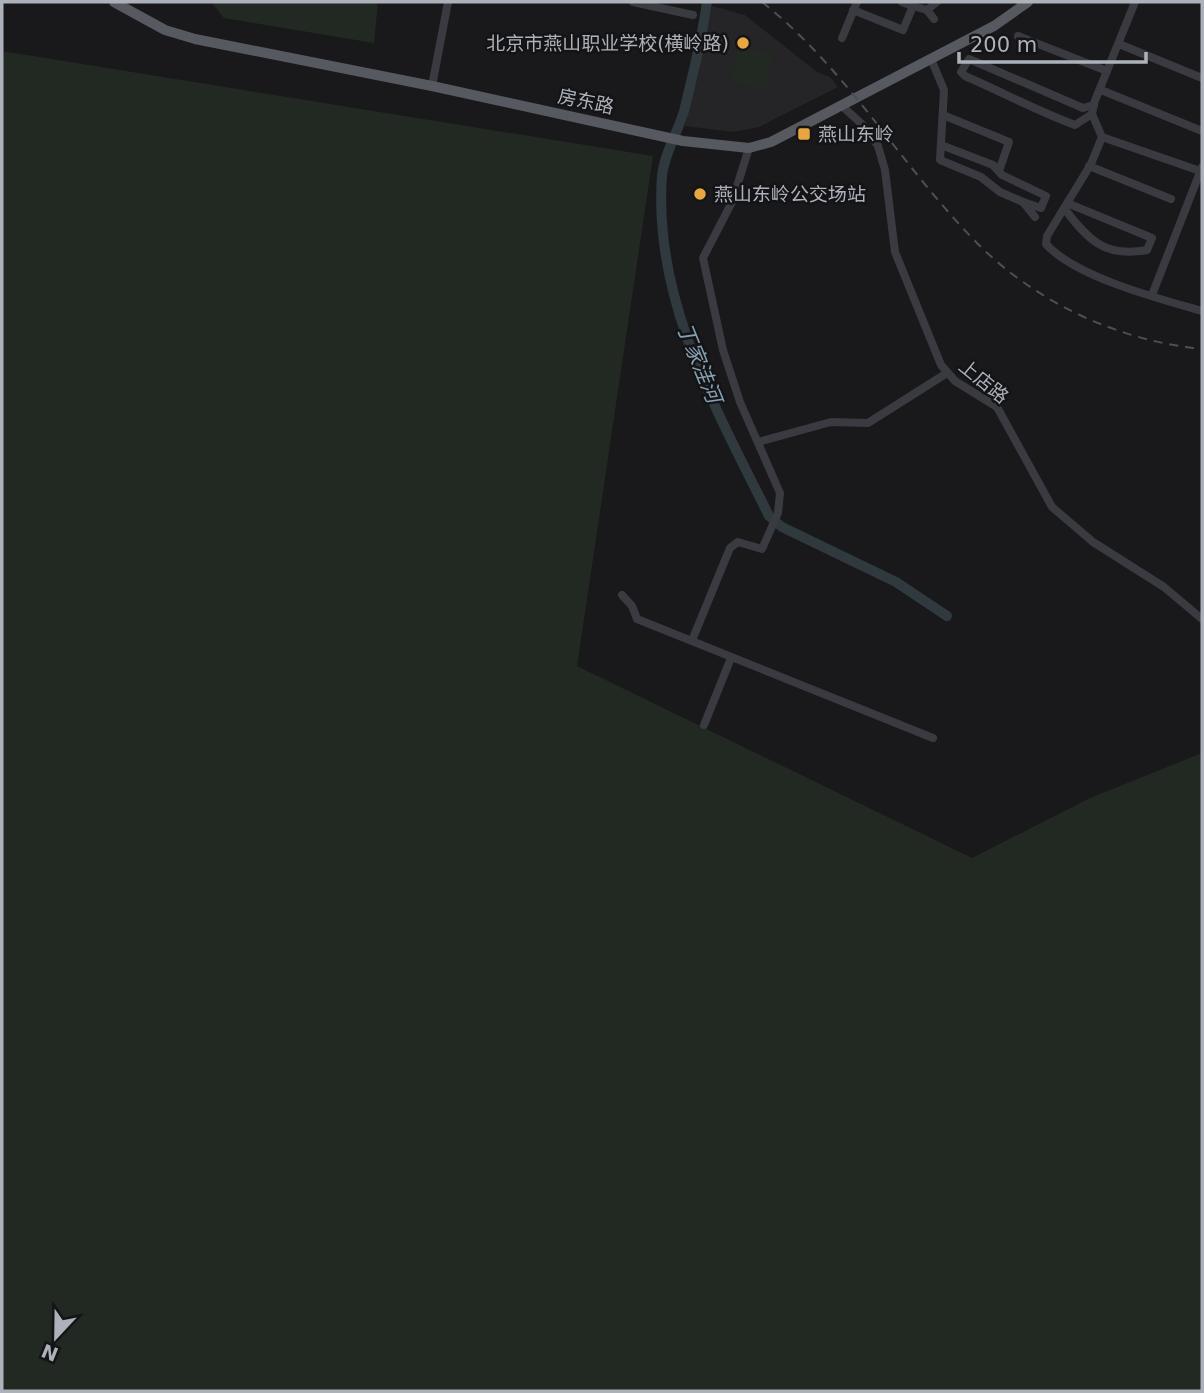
<svg xmlns="http://www.w3.org/2000/svg" width="1204" height="1393" font-family="'DejaVu Sans','Noto Sans SC',sans-serif">
<style>
.built{fill:#252528}
.green{fill:#212922}
.lines{fill:none;stroke-linecap:round;stroke-linejoin:round}
.river{stroke:#2f393e;stroke-width:10}
.minor{stroke:#3a3b40;stroke-width:8}
.major{stroke:#56595f;stroke-width:10}
.rail{stroke:#4d4f55;stroke-width:2;stroke-dasharray:9 7;stroke-linecap:butt}
.poi-dot{fill:#e8a643;stroke:#141416;stroke-width:2.5}
.labels{text-anchor:middle;dominant-baseline:central;stroke-width:5;stroke-linejoin:round;paint-order:stroke}
.poi-label{font-size:19px;fill:#acb1ba;stroke:#141416;text-anchor:start}
.street-label{font-size:19px;fill:#acb1ba;stroke:#141416}
.water-label{font-size:21px;font-style:italic;fill:#85a0b2;stroke:#141416}
</style>
<rect width="100%" height="100%" fill="#19191b"/>
<polygon class="built" points="712,6 745,15 817,72 830,77 838,87 759,127 733,132 685,126"/>
<g class="green">
<polygon points="211,2 378,2 374,43 224,18"/>
<polygon points="738,46 773,54 765,90 730,82"/>
<polygon points="2,51 653,156 577,666 972,858 1090,798 1202,753 1202,1391 2,1391"/>
</g>
<g class="lines">
<path class="river" d="M707,2C702,38 693,75 684,111C678,132 664,154 662,176C653,299 716,409 769,516L782,527L896,582L947,616"/>
<g class="minor">
<polyline points="633,2 693,15"/>
<polyline points="902,2 913,6"/>
<path d="M1135,2L1094,103L1092,114L1102,137L1091,164L1047,236L1046,244C1075,277 1160,299 1202,311"/>
<polyline points="853,10 903,30 913,6 927,10"/>
<polyline points="934,19 927,10 937,2"/>
<polyline points="1018,36 1107,71"/>
<polyline points="842,38 857,2"/>
<polyline points="1119,44 1202,78"/>
<polyline points="931,59 944,90 940,160 981,177 1000,192 1023,202 1035,217"/>
<polyline points="432,86 448,2"/>
<polyline points="1101,90 1202,131"/>
<polyline points="841,105 865,127 878,146 885,170 895,252 941,365 955,381 997,407 1052,507 1093,542 1164,587 1202,619"/>
<path d="M1092,114L1075,125C1037,111 1002,92 965,76L961,72L969,59L1083,108L1094,105"/>
<polyline points="943,115 1009,142 999,171"/>
<polyline points="1102,137 1200,171"/>
<polyline points="941,145 993,165 1002,175 1046,196 1041,208 1023,202"/>
<polyline points="1089,166 1171,199"/>
<path d="M1064,208C1088,240 1105,258 1147,250L1152,238L1067,203"/>
<polyline points="1152,295 1202,167"/>
<polyline points="758,442 831,422 868,423 947,373"/>
<polyline points="622,595 632,606 637,619 933,738"/>
<polyline points="693,638 730,548 738,542 762,549 778,513 780,493 740,402 723,350 703,258 732,202 749,148"/>
<polyline points="704,725 731,658"/>
</g>
<polyline class="major" points="114,2 165,30 195,39 432,86 683,141 749,148 771,142 994,26 1028,2"/>
<path class="rail" d="M762,2C847,69 901,166 977,243C1035,302 1119,341 1202,349"/>
</g>
<g class="poi-dot">
<circle cx="743" cy="43" r="7"/>
<rect x="797" y="127" width="14" height="14" rx="3.5"/>
<circle cx="700" cy="194" r="7"/>
</g>
<g class="labels">
<g class="poi-label">
<text x="729" y="43" text-anchor="end">北京市燕山职业学校(横岭路)</text>
<text x="818" y="134">燕山东岭</text>
<text x="714" y="194">燕山东岭公交场站</text>
</g>
<g class="street-label">
<text transform="translate(586 101) rotate(12)">房东路</text>
<text transform="translate(984 381) rotate(39)">上店路</text>
</g>
<g class="water-label">
<text transform="translate(699 363) rotate(68)">丁家洼河</text>
</g>
</g>
<rect width="1204" height="1393" fill="none" stroke="#acb1ba" stroke-width="7"/>
<g transform="translate(56 1337) rotate(202)" stroke="#141416" stroke-width="5" paint-order="stroke">
<path d="M0-5L12 26L0 18L-12 26Z" fill="#acb1ba"/>
<text y="-10" font-size="19" font-weight="bold" text-anchor="middle" fill="#acb1ba">N</text>
</g>
<path d="M959 52v10h187v-10" fill="none" stroke="#acb1ba" stroke-width="3.5"/>
<text x="970" y="52" font-size="21" fill="#acb1ba" stroke="#141416" stroke-width="5" paint-order="stroke">200 m</text>
</svg>
